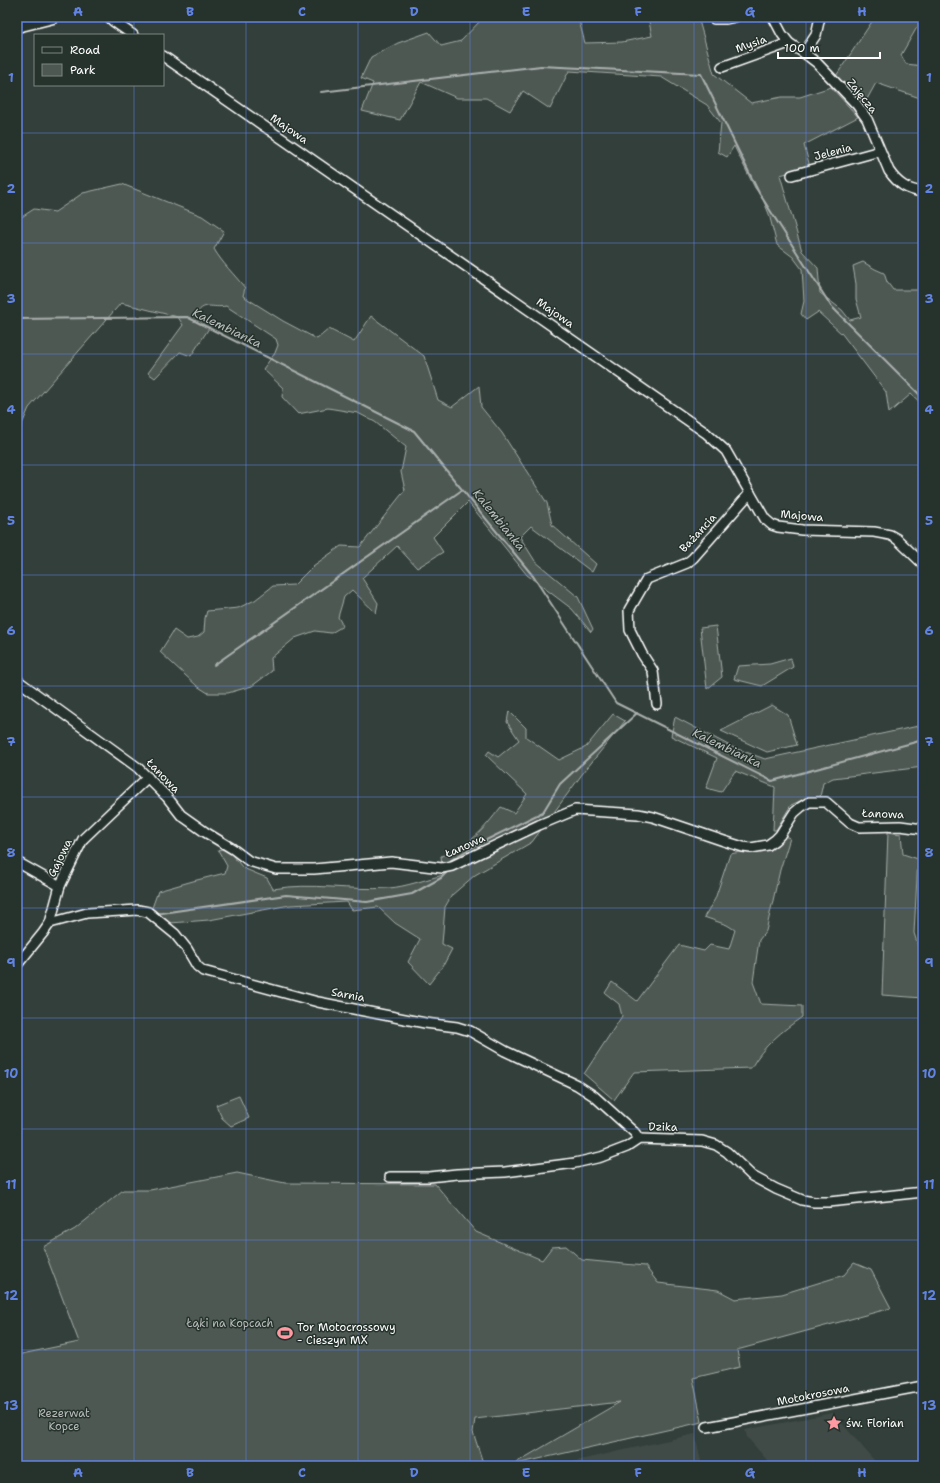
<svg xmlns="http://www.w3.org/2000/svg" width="940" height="1483" font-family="'Shantell Sans',sans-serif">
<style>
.built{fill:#404c47}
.green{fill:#4d5853;stroke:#a6aca9}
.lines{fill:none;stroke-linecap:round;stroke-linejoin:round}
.stream{stroke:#abb0ae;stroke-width:2}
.minor-casing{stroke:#fff;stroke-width:12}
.major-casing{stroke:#fff;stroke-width:15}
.minor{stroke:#26332d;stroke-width:9}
.major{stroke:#26332d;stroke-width:12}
.grid{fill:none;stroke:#6183e4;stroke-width:1;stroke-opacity:0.55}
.labels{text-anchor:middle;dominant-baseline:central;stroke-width:3;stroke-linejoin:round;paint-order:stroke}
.street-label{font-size:11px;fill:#fff;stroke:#26332d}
.park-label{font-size:11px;fill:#b8bcba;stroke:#26332d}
.poi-label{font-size:11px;fill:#fff;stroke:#26332d;text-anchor:start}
.water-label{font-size:12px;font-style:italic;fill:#b9bdbc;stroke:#26332d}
.neatline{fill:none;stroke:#6183e4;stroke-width:1.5}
.grid-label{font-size:13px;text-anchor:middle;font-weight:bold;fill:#6183e4}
</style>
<rect width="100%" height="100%" fill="#333f3a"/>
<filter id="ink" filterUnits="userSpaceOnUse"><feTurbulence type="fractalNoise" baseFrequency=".025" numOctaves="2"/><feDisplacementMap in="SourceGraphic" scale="8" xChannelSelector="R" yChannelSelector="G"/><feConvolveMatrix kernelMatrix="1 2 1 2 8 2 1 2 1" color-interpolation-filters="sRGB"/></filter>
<g filter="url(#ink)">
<g class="built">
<polygon points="833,1413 879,1466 772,1466 747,1437 745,1430"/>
<polygon points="695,1434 702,1466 568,1466 571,1462"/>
</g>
<g class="green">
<polygon points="526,17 578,17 585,43 622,42 652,36 648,17 698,17 714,74 751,103 782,97 800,97 831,87 858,117 804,145 810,167 780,175 802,251 818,268 820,293 842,310 850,320 861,317 856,299 856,284 853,266 863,262 875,269 884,273 887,282 893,290 919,290 923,296 923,405 911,394 889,413 886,392 842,334 818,312 806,320 801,314 804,301 802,269 793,257 777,245 769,214 762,197 755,188 734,146 727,157 718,152 721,123 707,105 661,77 569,71 550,109 523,91 510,111 486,98 457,98 421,82 400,120 362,111 373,83 361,78 371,57 398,43 429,32 441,46 461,41 482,19 526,20"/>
<polygon points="875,17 923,17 901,55 906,64 923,66 923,99 876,83 866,101 836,76"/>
<path d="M122,184L202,216L224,231L214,249C222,263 234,274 245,288L243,296L283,321L317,339L329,329L354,342L371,316L424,356L438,400L452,407L479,386L481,407L502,433L547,503L552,525L596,564L592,572L531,526L520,537L535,561L578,597L593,629L591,632L572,609L527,575L468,502L433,537L443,552L417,568L397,546L362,578L378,603L376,613L352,590L344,597L338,617L343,626L331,633L315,631L295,638L271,658L272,671L252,686L228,693H208L197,686L160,652L174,630L187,639L198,637L204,632L205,618L207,611L238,608L255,600L273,586L294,585L313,566L341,546L360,547L405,490L401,472L406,447L375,422L358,413L328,408L298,414L282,397L283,388L263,369L275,353L278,345L276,339L226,306C212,309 204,300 195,316L211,325L191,356L180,352L155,378L148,373L183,325L178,317L121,303L29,408L17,436V220L34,209L55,212L83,193Z"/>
<polygon points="716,626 722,677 707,689 700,628"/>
<polygon points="791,658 793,667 762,686 734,679 738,666 770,664"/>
<polygon points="772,705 788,715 797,745 767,752 721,731"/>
<path d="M509,711L526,728V737L559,760L586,747L613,714L625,721L583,773L532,842L475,875L452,895L445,907L442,944L452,949L443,966L429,984L408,962L420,939L395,923L378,907L352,910L347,902L290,905L209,920L170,923L152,908L158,891L193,881L225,873L227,866L218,850L226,848L243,868L267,878L273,889C311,882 351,891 389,888C405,887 427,879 443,875L441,856C471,845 482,831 501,807L514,813L527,794L486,755L489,751L498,757L519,740L507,722Z"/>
<polygon points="675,717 732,747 765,759 923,725 923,767 833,778 823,783 820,797 809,797 791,805 776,830 773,830 775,787 735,771 721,792 706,788 717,758 671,736"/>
<polygon points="888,832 901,834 903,854 918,859 914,933 920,952 923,952 923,998 882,995"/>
<path d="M784,836L790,838L780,870L766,931L759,940L753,982L761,1004L802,1006V1017C782,1031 763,1046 751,1068L634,1072L614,1100L584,1074L622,1016L619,1004L605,993L612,982L637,1001L679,945L704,951L710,945L729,949L735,930L727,925L704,917L715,899L730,854L751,850H771Z"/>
<polygon points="239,1096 249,1118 231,1126 222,1118 216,1105"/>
<polygon points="237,1173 285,1183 435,1184 476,1232 542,1260 552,1247 566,1246 582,1260 645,1266 658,1283 718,1290 735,1299 782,1294 844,1275 854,1263 871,1270 891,1308 737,1350 740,1367 693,1378 702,1422 512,1465 620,1402 475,1419 473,1432 484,1466 17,1466 17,1355 79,1342 43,1247 75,1229 123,1190 150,1190"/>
</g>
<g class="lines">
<g class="stream">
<polyline points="321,92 541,66 701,74 759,193 831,306 923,398"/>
<polyline points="17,319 187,317 414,431 533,576 616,703 772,781 923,740"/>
<polyline points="214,665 462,490"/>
<polyline points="450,863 451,860 476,845 543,812 560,784 637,713"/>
<polyline points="155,914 286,895 367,902 412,894 441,878 449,870"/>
</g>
<defs>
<g id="minor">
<polyline points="109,17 113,21 133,35"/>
<path d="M773,17L782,34L789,43L804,53L817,63L857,105L867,119L889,171C898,184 907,190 923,192"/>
<polyline points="714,19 726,19 735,17"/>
<polyline points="804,53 816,35 820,17"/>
<polyline points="163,56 706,433 726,451 765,519 772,525 778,527 802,530 874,532 890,535 897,539 923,564"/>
<polyline points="722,67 789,43"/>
<polyline points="792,175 880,151"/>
<polyline points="17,680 137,767 167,797 181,815 205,832 233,849 249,861 276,869 314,869 391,862 442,868 452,866 539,825 575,810 638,814 653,817 724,841 743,847 751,848 768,845 775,840 780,835 794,813 801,807 809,802 826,802 850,823 859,827 900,826 923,829"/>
<polyline points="657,704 653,671 642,654 630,630 629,610 647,579 687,563 693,558 750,493"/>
<polyline points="17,862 60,886"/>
<polyline points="50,923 87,913 138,910 148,912 175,934 187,949 197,966 203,971 318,1002 425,1023 457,1027 470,1031 505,1051 577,1085 594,1096 635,1133 639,1139"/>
<polyline points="17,965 43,933 50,923 60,886 83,839 148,777"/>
<polyline points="390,1177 429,1177 457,1174 505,1172 575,1163 601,1157 627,1147 639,1139 702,1141 716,1145 727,1152 752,1176 776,1189 802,1200 814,1202 829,1202 923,1192"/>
<polyline points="707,1427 923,1386"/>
</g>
<polyline id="major" points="17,26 53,17"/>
</defs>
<use href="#minor" class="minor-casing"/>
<use href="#major" class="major-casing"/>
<use href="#minor" class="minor"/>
<use href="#major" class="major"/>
</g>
</g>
<path class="grid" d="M134,17V35M246,17V1466M358,17V1466M470,17V1466M582,17V1466M694,17V1466M806,17V1466M134,85V1466M17,133H923M17,243H923M17,354H923M17,465H923M17,575H923M17,686H923M17,797H923M17,908H923M17,1018H923M17,1129H923M17,1240H923M17,1350H923"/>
<defs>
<symbol id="stadium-bare" viewBox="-9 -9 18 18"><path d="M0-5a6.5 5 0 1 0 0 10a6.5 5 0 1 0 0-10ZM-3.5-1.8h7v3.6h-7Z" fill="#ff9aa2" stroke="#26332d" stroke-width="2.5" paint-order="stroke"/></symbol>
<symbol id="sight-bare" viewBox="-9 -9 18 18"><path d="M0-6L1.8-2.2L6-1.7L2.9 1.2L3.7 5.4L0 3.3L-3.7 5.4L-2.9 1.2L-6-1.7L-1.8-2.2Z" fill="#ff9aa2" stroke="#26332d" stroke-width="2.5" paint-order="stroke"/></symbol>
</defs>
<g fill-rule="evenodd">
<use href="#stadium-bare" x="274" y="1322" width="22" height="22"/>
<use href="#sight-bare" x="823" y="1412" width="22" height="22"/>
</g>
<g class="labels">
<g class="street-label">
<text transform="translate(751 44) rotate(-20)">Mysia</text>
<text transform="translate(862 96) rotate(51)">Zajęcza</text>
<text transform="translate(289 129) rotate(35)">Majowa</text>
<text transform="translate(833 152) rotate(-15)">Jelenia</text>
<text transform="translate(555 313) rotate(35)">Majowa</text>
<text transform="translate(802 516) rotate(5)">Majowa</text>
<text transform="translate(698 533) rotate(-47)">Bażancia</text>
<text transform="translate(163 776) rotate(46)">Łanowa</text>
<text transform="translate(883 814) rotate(2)">Łanowa</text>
<text transform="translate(465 846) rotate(-24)">Łanowa</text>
<text transform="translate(60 858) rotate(-64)">Gajowa</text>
<text transform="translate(348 995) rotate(11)">Sarnia</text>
<text transform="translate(663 1127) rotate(1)">Dzika</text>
<text transform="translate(813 1395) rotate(-11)">Motokrosowa</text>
</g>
<g class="park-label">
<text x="230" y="1323">Łąki na Kopcach</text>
<text x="64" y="1413">Rezerwat<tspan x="64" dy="13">Kopce</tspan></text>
</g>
<g class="poi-label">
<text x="297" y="1327">Tor Motocrossowy<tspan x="297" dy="13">- Cieszyn MX</tspan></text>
<text x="846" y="1423">św. Florian</text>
</g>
<g class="water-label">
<text transform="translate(227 328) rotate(26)">Kalembianka</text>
<text transform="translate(499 520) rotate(51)">Kalembianka</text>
<text transform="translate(727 748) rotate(26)">Kalembianka</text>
</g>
</g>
<rect width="940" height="1483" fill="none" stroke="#26332d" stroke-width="44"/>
<rect x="34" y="34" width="130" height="52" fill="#26332d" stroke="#7d8581"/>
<rect x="42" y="47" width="20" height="6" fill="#26332d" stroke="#7d8581"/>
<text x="70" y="54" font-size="12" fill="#ffffff">Road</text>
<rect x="42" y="64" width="20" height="12" fill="#4d5853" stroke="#7d8581"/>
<text x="70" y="74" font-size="12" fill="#ffffff">Park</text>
<path d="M778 52v6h102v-6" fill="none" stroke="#ffffff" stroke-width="2"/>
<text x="784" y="52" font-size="12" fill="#ffffff" stroke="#26332d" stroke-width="3" paint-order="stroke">100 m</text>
<rect x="22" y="22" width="896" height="1439" class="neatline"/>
<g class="grid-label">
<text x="78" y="16">A</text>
<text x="190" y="16">B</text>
<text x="302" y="16">C</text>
<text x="414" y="16">D</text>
<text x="526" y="16">E</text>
<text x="638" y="16">F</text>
<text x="750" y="16">G</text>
<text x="862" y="16">H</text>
<text x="11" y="82">1</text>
<text x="929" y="82">1</text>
<text x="11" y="193">2</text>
<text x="929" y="193">2</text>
<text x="11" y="303">3</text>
<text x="929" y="303">3</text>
<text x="11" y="414">4</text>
<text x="929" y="414">4</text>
<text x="11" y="525">5</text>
<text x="929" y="525">5</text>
<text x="11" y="635">6</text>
<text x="929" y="635">6</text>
<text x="11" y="746">7</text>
<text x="929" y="746">7</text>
<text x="11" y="857">8</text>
<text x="929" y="857">8</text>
<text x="11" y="967">9</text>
<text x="929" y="967">9</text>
<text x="11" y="1078">10</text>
<text x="929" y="1078">10</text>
<text x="11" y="1189">11</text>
<text x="929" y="1189">11</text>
<text x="11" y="1300">12</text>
<text x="929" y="1300">12</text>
<text x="11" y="1410">13</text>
<text x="929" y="1410">13</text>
<text x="78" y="1477">A</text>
<text x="190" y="1477">B</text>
<text x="302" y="1477">C</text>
<text x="414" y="1477">D</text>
<text x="526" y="1477">E</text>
<text x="638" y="1477">F</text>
<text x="750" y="1477">G</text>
<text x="862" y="1477">H</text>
</g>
</svg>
